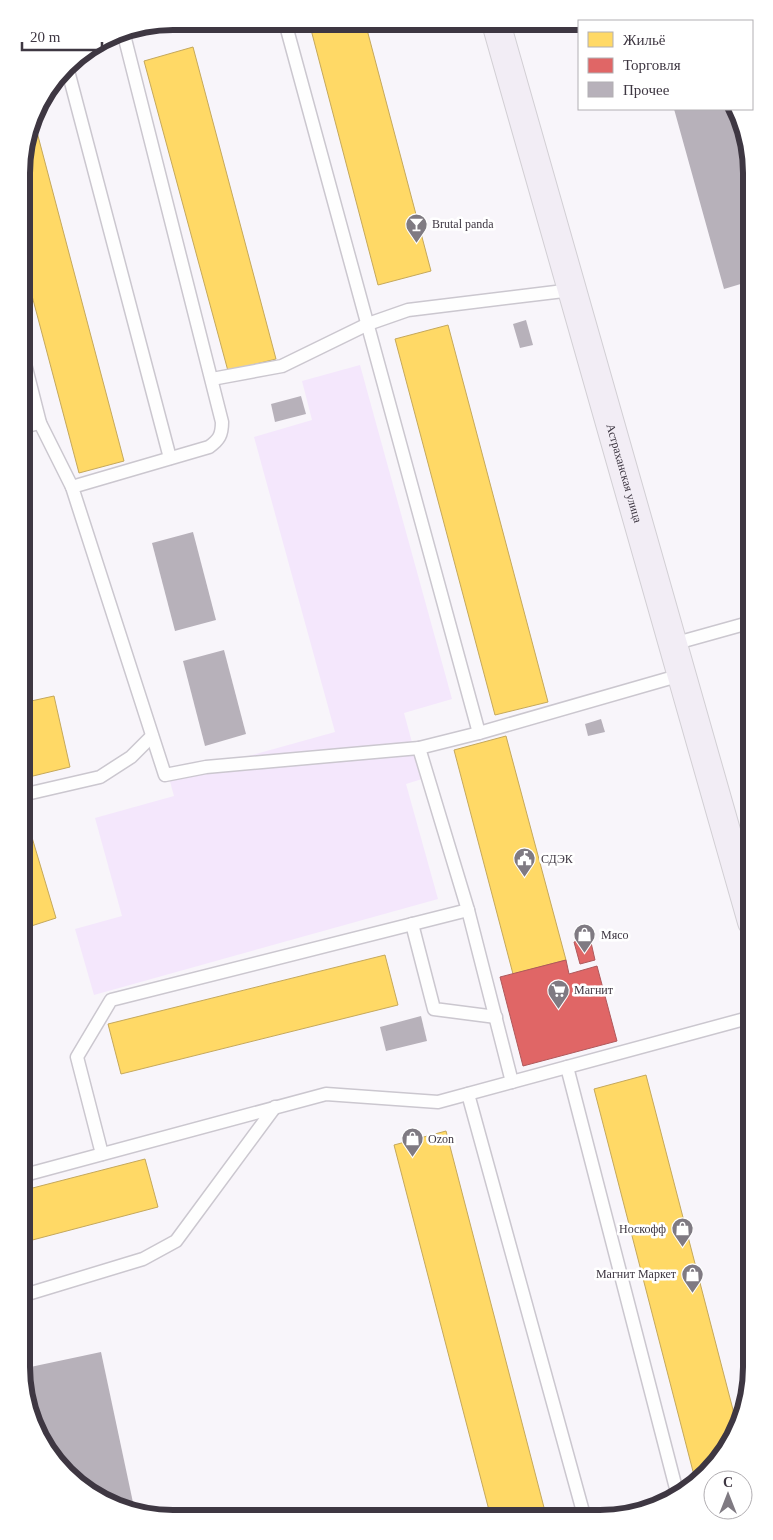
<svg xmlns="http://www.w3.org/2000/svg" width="773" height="1540" font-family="'Times New Roman',serif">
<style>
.green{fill:#f4e7fc}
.homes{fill:#ffd966;stroke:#c5a85b}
.shops{fill:#e06666;stroke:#af585b}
.building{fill:#b7b1ba}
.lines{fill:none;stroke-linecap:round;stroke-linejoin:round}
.service-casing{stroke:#cbc7cf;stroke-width:15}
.primary-casing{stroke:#d2cfd4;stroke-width:30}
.service{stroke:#fefefe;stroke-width:12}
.primary{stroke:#f2edf5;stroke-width:28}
.labels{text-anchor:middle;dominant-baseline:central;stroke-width:5;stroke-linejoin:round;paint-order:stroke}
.poi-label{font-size:12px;fill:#3e3742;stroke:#fff;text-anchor:start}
.street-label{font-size:12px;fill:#3e3742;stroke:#fff}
.rim{fill:none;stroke:#3e3742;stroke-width:6}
</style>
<rect width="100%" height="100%" fill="#f8f5fa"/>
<polygon class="green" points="360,365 452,699 404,713 422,779 406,784 438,899 94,995 75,929 122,916 95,818 174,796 169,778 335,732 254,437 312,420 302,381"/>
<g class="homes">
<polygon points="309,22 365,22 431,271 378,285"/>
<polygon points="193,47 276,359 228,371 144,61"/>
<polygon points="33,117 124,461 79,473 22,258 23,153"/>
<polygon points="448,325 548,702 495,715 395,339"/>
<polygon points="752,394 752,432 742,396"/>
<polygon points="54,696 70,767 29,777 22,747 22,703"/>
<polygon points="506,736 566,960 513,974 454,750"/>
<polygon points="28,824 56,918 22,929 22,826"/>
<polygon points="385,955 398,1005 121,1074 108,1024"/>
<polygon points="646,1075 738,1429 720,1460 696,1483 594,1089"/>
<polygon points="446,1131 547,1519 491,1518 394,1145"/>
<polygon points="145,1159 158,1207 21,1243 21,1191"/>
</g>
<g class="shops">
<polygon points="590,938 595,960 580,964 574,942"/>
<polygon points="566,960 569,974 597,966 617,1041 523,1066 500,977"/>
</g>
<g class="building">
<polygon points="674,109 733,109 744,124 752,173 752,294 747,296 744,283 724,289"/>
<polygon points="526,320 533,345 520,348 513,324"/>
<polygon points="301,396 306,414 275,422 271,404"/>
<polygon points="193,532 216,620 175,631 152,543"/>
<polygon points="224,650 246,734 205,746 183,661"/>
<polygon points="601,719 605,732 588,736 585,724"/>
<polygon points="421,1016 427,1041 386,1051 380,1027"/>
<polygon points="101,1352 135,1512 106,1503 73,1481 29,1416 21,1369"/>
</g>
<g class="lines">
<defs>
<g id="service">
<polyline points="285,22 479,733 681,675"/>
<path d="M123,31L222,422C222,435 219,440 209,447L72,487L165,775L206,767L419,748L479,733"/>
<polyline points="106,38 144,27"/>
<polyline points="67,67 170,458"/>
<polyline points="22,352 40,423 72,487"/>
<polyline points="212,379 282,366 368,324 408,310 572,290"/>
<polyline points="22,427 40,423"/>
<polyline points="673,644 752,622"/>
<polyline points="419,748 468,910 512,1082"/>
<polyline points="22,795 100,777 131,757 152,736"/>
<polyline points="412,924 434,1009 496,1017"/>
<polyline points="567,1067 678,1496"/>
<polyline points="468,1094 585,1519"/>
<polyline points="102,1154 77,1057 111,1000 468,910"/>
<polyline points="21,1176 326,1094 438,1102 752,1017"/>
<polyline points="21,1296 143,1259 176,1241 275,1107"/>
</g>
<g id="primary">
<path id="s1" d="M496,23L752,922"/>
</g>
</defs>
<use href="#service" class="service-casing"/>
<use href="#primary" class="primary-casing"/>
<use href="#service" class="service"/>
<use href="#primary" class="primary"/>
</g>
<defs>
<symbol id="bar-pin" viewBox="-11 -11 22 30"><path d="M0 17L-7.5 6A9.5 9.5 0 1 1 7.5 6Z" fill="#7f7a82" stroke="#fff"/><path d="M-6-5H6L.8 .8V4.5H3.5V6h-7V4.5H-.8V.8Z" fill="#fff"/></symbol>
<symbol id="civic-pin" viewBox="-11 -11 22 30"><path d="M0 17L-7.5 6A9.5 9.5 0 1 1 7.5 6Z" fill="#7f7a82" stroke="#fff"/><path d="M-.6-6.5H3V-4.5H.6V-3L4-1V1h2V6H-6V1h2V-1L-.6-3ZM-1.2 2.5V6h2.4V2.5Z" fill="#fff"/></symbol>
<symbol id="shop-pin" viewBox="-11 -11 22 30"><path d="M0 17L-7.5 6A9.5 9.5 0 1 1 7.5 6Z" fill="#7f7a82" stroke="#fff"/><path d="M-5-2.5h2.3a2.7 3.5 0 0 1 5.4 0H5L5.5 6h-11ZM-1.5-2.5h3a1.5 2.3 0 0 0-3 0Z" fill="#fff"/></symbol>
<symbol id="supermarket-pin" viewBox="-11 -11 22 30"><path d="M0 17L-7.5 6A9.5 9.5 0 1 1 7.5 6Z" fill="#7f7a82" stroke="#fff"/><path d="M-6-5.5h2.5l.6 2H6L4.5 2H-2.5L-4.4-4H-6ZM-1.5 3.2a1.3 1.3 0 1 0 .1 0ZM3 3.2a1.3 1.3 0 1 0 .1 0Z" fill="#fff"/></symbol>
</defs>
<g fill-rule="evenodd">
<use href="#bar-pin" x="404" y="212" width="25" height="34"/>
<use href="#civic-pin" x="512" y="846" width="25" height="34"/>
<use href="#shop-pin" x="572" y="922" width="25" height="34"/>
<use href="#supermarket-pin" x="546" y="978" width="25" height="34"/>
<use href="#shop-pin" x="400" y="1126" width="25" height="34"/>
<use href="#shop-pin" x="670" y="1216" width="25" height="34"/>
<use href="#shop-pin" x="680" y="1262" width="25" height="34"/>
</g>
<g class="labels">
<g class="poi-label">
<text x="432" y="224">Brutal panda</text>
<text x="541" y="859">СДЭК</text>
<text x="601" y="935">Мясо</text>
<text x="574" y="990">Магнит</text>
<text x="428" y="1139">Ozon</text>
<text x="666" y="1229" text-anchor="end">Носкофф</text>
<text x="676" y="1274" text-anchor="end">Магнит Маркет</text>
</g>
<g class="street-label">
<text stroke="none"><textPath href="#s1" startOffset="468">Астраханская улица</textPath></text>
</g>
</g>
<path d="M0 0H773V1540H0ZM173 30H600A143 143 0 0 1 743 173V1367A143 143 0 0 1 600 1510H173A143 143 0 0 1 30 1367V173A143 143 0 0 1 173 30Z" fill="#fff" fill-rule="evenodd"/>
<path class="rim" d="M173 30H600A143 143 0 0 1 743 173V1367A143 143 0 0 1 600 1510H173A143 143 0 0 1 30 1367V173A143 143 0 0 1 173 30Z"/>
<rect x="578" y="20" width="175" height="90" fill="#ffffff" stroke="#b2afb3"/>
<rect x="588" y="32" width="25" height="15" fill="#ffd966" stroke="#b2afb3"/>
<text x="623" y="45" font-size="15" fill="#3e3742">Жильё</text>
<rect x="588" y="58" width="25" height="15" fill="#e06666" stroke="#b2afb3"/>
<text x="623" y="70" font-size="15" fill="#3e3742">Торговля</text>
<rect x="588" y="82" width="25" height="15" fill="#b7b1ba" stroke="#b2afb3"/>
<text x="623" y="95" font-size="15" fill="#3e3742">Прочее</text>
<g transform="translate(728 1495)"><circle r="24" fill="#ffffff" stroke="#b2afb3"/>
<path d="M0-4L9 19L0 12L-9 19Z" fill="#7f7a82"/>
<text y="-8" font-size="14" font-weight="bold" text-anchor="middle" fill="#3e3742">С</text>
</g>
<path d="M22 42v8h80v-8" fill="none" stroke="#3e3742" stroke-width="2.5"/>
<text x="30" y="42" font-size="15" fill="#3e3742" stroke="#ffffff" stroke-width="4" paint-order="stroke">20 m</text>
</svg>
